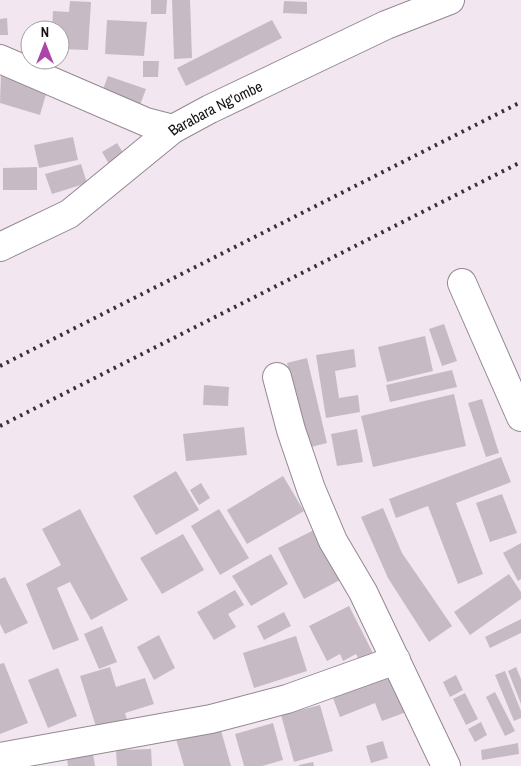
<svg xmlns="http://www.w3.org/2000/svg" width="521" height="766" font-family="'Archivo Narrow',sans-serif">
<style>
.building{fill:#c6bbc5}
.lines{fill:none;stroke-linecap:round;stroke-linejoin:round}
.minor-casing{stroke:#938892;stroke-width:30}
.minor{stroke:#fff;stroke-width:28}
.rail{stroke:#363136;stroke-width:4;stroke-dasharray:2.5 5;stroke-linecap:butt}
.labels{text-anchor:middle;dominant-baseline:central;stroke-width:4;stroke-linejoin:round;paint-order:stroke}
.street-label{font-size:15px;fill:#151115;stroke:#fff}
</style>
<rect width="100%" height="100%" fill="#f2e6f1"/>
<g class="building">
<polygon points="151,0 167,0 166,14 151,14"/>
<polygon points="172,0 190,0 192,58 174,59"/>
<polygon points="70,1 91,2 88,50 60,49 60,30 52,30 53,11 69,12"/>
<polygon points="284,1 307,2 307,14 283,13"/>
<polygon points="7,18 8,35 0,35 0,19"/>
<polygon points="107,20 147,22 144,56 105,54"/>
<polygon points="272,20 282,38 186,86 177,68"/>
<polygon points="143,61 159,61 158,77 143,77"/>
<polygon points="1,73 48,87 40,115 0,103"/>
<polygon points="108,76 146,89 140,105 102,92"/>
<polygon points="73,137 78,160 39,168 34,145"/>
<polygon points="117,143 126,157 111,167 102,152"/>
<polygon points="81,164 87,183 52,194 45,174"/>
<polygon points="37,167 37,190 3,190 3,168"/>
<polygon points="444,324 457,361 442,366 429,329"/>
<polygon points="425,336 433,371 387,382 378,347"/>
<polygon points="354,349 356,367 335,371 339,398 358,395 360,412 326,418 316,355"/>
<polygon points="307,358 327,443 307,448 287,363"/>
<polygon points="452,370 457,387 390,402 386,385"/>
<polygon points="204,385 229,387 228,406 203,405"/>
<polygon points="454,394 466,446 373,467 361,416"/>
<polygon points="482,399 499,453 486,457 468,403"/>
<polygon points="244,427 247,455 186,461 183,434"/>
<polygon points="357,429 363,462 337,466 331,434"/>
<polygon points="501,457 511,482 456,503 483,574 458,584 428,506 396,518 389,499"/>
<polygon points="176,471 199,510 156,535 133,496"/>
<polygon points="283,476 304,511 247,544 227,510"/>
<polygon points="201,483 210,498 199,505 190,490"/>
<polygon points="502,494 517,533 490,542 476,503"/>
<polygon points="383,508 402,553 452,626 429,642 388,578 361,517"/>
<polygon points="80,509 128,600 91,620 70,582 57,588 79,640 53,650 26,584 61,565 42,529"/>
<polygon points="219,509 249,558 220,575 191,526"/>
<polygon points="314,530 340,580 304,599 278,548"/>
<polygon points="183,534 204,570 162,594 140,558"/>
<polygon points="521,543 521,579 518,581 503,553"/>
<polygon points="271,554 288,584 251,606 232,576"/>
<polygon points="509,574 521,592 521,599 470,635 454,612"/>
<polygon points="5,577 28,623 5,634 0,624 0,579"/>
<polygon points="235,590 244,605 228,614 236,627 214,640 197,612"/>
<polygon points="349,606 375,657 361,664 356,654 343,661 340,654 327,661 309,626"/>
<polygon points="284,612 291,626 264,640 257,626"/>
<polygon points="521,619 521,633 490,648 485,637"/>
<polygon points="102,626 117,662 99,669 84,634"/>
<polygon points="159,635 175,668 154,680 137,647"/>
<polygon points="296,636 307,671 254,688 243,653"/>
<polygon points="4,663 28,723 0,734 0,664"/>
<polygon points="110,667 116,687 145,678 154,704 125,713 128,723 98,733 80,676"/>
<polygon points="516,667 521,679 521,704 508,671"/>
<polygon points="58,668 77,716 48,728 28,680"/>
<polygon points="505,671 521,711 521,718 514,721 495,675"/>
<polygon points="395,674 409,711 382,721 375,703 340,717 333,698"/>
<polygon points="456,675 463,690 450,697 443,682"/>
<polygon points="495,692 515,731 505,736 486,697"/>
<polygon points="465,693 478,719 466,725 453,699"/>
<polygon points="320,705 333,751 294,762 281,715"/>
<polygon points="481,722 487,735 475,742 468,729"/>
<polygon points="273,723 283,760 262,766 244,766 235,734"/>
<polygon points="220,727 231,766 184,766 176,739"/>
<polygon points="383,741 388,758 371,763 366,746"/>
<polygon points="518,743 519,754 482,760 481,750"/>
<polygon points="92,748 95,766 68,766 66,751"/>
<polygon points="151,749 152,766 117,766 116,750"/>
<polygon points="313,762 314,766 299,766 299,765"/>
</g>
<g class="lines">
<defs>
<g id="minor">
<polyline points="0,59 146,122 173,129"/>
<path id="s1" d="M0,247L69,214L173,129L210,109L386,25L450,0"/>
<polyline points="462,283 521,417"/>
<polyline points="277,377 291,430 311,489 333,541 363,592 446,766"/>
<polyline points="0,757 211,719 287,699 396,660"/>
</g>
</defs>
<use href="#minor" class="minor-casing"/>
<use href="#minor" class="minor"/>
<g class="rail">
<polyline points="0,366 521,102"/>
<polyline points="0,426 521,162"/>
</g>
</g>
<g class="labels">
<g class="street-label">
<text stroke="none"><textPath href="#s1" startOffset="258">Barabara Ng'ombe</textPath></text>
</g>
</g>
<g transform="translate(45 45)"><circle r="24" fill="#ffffff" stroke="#a1a0a1"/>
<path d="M0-4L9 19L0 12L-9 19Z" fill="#ac45a9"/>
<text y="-8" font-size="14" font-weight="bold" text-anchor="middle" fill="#151115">N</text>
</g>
</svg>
